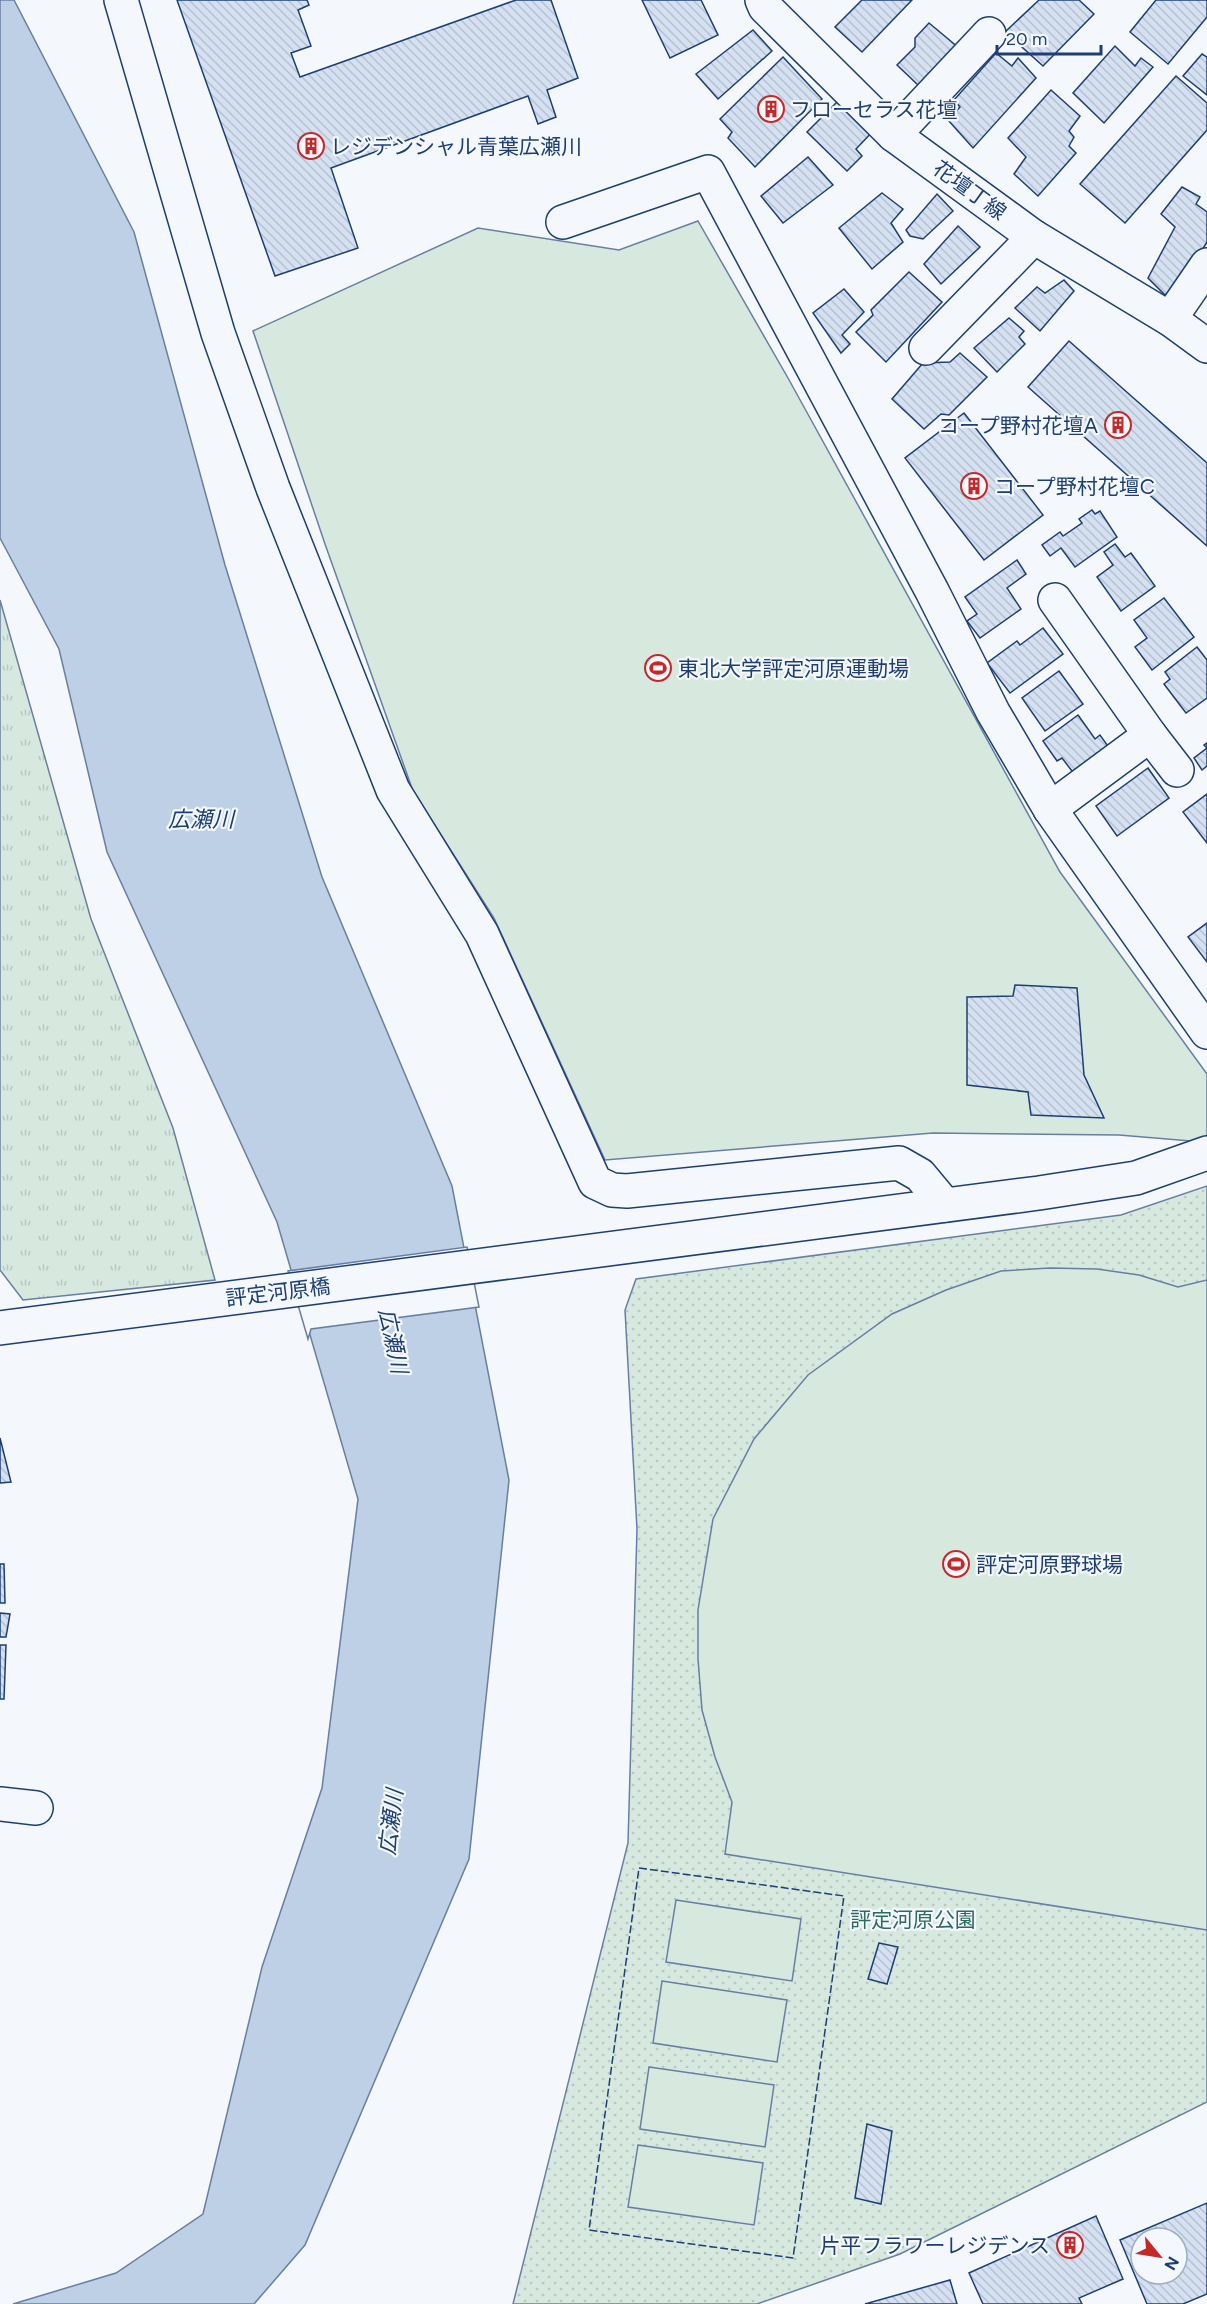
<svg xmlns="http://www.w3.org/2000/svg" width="1207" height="2304" font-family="Figtree,'Noto Sans JP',sans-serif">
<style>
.grass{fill:url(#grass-tufts);stroke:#687fa3;stroke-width:1.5}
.park{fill:url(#park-dots);stroke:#687fa3;stroke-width:1.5}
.pitch{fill:#d7e8df;stroke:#687fa3;stroke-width:1.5}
.water{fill:#bed0e5;stroke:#687fa3;stroke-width:1.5}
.pier{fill:#f4f7fb;stroke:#687fa3;stroke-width:1.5}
.building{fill:url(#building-back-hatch);stroke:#1d3f73;stroke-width:1.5;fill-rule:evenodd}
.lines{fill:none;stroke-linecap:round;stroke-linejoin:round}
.minor-casing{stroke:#1d3f73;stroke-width:36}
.minor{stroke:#f4f7fb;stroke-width:33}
.fence{stroke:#1d3f73;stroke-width:1.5;stroke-dasharray:8 3;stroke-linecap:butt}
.labels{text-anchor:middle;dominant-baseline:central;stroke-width:4.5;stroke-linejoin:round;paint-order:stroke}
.poi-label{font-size:21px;fill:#1d3f73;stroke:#f4f7fb;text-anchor:start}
.street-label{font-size:21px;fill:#1d3f73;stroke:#f4f7fb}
.park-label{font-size:21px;fill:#2c6c60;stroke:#f4f7fb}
.water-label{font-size:22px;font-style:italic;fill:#1d3f73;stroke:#f4f7fb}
</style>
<defs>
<pattern id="grass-tufts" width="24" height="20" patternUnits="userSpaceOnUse" patternTransform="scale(1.5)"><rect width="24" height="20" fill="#d7e8df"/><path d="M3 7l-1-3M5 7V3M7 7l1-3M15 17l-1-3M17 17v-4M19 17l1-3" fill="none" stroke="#b8c8c3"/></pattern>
<pattern id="park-dots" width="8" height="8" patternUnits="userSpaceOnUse" patternTransform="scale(1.5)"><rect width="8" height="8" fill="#d7e8df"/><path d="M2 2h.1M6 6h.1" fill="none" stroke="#b8c8c3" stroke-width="1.8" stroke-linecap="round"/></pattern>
<pattern id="building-back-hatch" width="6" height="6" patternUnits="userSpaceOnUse" patternTransform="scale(1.5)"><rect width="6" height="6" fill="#d5e0f0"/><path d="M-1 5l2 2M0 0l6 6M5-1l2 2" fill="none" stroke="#b6c1d1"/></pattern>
</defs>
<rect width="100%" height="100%" fill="#f4f7fb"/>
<polygon class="grass" points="0,600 91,919 173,1128 215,1280 23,1300 0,1270"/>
<polygon class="park" points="1207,1186 1207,2102 900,2254 757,2304 513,2304 628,1843 637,1529 625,1310 636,1279 1121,1215"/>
<g class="pitch">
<polygon points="698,221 788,378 1060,872 1207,1074 1207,1136 1191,1141 1119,1135 933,1133 605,1160 494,918 413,791 325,544 253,331 478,228 619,250"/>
<polygon points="1050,1268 1097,1269 1139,1275 1178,1287 1207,1280 1207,1930 725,1854 732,1802 715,1757 702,1710 698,1659 698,1610 713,1519 754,1439 808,1375 892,1314 946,1290 1001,1271"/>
<polygon points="676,1900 801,1919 792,1981 666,1962"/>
<polygon points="662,1981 787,2000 777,2062 653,2043"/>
<polygon points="649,2067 774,2085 765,2147 640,2129"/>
<polygon points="638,2145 763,2163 754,2225 628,2207"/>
</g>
<polygon class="water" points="0,0 14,0 134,232 225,565 322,877 452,1186 509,1480 469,1859 305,2245 254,2304 13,2304 116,2273 203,2214 262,1967 322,1788 358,1499 277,1222 107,852 59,649 0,538"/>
<polygon class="pier" points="467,1247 479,1307 311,1329 308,1339 288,1271"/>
<g class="building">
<polygon points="177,0 307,0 309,5 298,10 311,46 291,53 300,77 516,0 551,0 578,78 547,90 556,117 538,124 528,96 331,168 358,248 275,276"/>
<polygon points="642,0 701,0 718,35 670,58"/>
<polygon points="862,0 912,0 862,52 835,27"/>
<polygon points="1039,0 1079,0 1094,14 1043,66 1005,32"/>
<polygon points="1156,0 1207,0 1207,17 1168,64 1130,32"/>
<polygon points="929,23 959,48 918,85 897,65 915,47 915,38"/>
<polygon points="753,30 772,51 718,99 696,74"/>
<polygon points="1115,46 1135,66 1141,58 1153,67 1104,123 1073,93"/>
<polygon points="996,53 1012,66 1018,58 1036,78 973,148 948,120 960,107 954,100"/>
<polygon points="1202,54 1207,57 1207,95 1183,76"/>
<polygon points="783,57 822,99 755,167 728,138 732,132 720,119"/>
<polygon points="1176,76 1207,103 1207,130 1125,223 1080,184"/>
<polygon points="1051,90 1080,116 1069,131 1074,137 1069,146 1076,153 1038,196 1014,174 1026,157 1008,138"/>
<polygon points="842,97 875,129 856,149 862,156 847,171 807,132"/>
<polygon points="808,157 833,185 783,223 761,196"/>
<polygon points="1182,187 1200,197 1196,204 1207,212 1207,242 1171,301 1148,278 1175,227 1161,214"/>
<polygon points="882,193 903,209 891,223 903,242 872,269 839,228"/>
<polygon points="937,194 953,211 923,239 910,236 906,230"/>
<polygon points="958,226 980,247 941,284 924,264"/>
<polygon points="909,272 942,302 886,362 856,332 873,315 871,310"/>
<polygon points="1064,280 1074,291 1040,331 1015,308 1037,287 1045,293"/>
<polygon points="844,289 864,312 842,335 850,344 841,353 813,313"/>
<polygon points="1009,318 1024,331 1019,337 1025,344 997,372 974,348"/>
<polygon points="1069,341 1207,463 1207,546 1028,387"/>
<polygon points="960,353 987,377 949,415 941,414 924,429 892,399 923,363 950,362"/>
<polygon points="964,413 1043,515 984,560 905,458"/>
<polygon points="1092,510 1095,514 1100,511 1117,537 1075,567 1061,548 1050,556 1042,545 1060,532 1063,536 1082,523 1079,519"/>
<polygon points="1115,544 1125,557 1131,553 1155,586 1121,611 1097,577 1113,565 1104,552"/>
<polygon points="1017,560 1026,574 1007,588 1021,609 980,638 967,621 977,614 965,597"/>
<polygon points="1164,598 1194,637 1152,670 1135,647 1147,638 1134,620"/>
<polygon points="1043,628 1063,654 1010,693 987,663 1017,641 1020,645"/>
<polygon points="1197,647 1207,660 1207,698 1186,713 1164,684 1170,679 1165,672"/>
<polygon points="1059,671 1083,704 1045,731 1022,698"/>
<polygon points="1078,715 1095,739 1100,735 1110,749 1075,775 1062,758 1057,761 1043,741"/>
<polygon points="1207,743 1207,766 1202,770 1194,758 1207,748 1204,745"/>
<polygon points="1148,768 1169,798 1117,836 1096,806"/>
<polygon points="1207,794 1207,843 1183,812"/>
<polygon points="1207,923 1207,962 1188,937"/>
<polygon points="1015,985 1077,988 1084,1075 1104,1118 1031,1115 1028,1092 967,1085 967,997 1013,996"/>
<polygon points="0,1438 11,1482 0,1483"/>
<polygon points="0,1564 4,1564 5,1603 0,1603"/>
<polygon points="0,1613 10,1614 6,1637 0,1637"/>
<polygon points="0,1645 6,1645 4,1699 0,1699"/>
<polygon points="879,1943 898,1947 887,1984 868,1979"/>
<polygon points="867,2124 892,2131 881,2204 855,2198"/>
<path d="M1207,2203V2294L1183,2304H1147L1120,2240ZM1141,2238H1177V2274H1141Z"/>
<polygon points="1096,2216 1123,2279 1079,2298 1082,2304 983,2304 969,2273"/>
<polygon points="950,2280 957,2304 865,2304"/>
</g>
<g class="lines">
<defs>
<g id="minor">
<polyline points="121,0 218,333 273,488 393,790 482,934 595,1182 612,1190 627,1191 899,1163 920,1175 945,1205"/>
<polyline points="762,0 765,7 894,135 1034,237 1170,319 1207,346"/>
<polyline points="894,135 989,34"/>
<polyline points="563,222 708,172 932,591 993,712 1050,809 1207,1032"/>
<polyline points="1170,319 1207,265"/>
<polyline points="926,348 1034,237"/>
<polyline points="1150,735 1177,770"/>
<polyline points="1050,809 1150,735 1055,600"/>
<polyline points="0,1328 1039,1193 1136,1178 1207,1153"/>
<polyline points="0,1804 36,1808"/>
</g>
</defs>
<use href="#minor" class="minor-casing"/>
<use href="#minor" class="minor"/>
<polygon class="fence" points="639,1868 844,1896 793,2258 589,2230"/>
</g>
<defs>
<symbol id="building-ring" viewBox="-11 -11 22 22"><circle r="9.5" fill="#f4f7fb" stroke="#c62828" stroke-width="1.5"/><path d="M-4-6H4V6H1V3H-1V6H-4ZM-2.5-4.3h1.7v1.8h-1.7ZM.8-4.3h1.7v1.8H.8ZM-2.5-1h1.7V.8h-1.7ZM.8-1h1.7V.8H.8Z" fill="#c62828"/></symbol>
<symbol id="stadium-ring" viewBox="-11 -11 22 22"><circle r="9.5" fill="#f4f7fb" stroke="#c62828" stroke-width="1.5"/><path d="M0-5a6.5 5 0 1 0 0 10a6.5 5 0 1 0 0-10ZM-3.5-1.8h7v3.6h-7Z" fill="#c62828"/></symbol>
</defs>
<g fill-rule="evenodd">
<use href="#building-ring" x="756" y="94" width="30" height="30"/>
<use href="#building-ring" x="296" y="131" width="30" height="30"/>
<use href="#building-ring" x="1103" y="410" width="30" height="30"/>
<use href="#building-ring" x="959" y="471" width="30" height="30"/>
<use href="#stadium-ring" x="643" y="653" width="30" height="30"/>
<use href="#stadium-ring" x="941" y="1549" width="30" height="30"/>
<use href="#building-ring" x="1055" y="2230" width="30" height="30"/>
</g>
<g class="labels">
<g class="poi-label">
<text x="790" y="109">フローセラス花壇</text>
<text x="330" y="146">レジデンシャル青葉広瀬川</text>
<text x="1098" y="425" text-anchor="end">コープ野村花壇A</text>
<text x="994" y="486">コープ野村花壇C</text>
<text x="678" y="668">東北大学評定河原運動場</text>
<text x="976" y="1564">評定河原野球場</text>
<text x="1050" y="2245" text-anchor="end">片平フラワーレジデンス</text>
</g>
<g class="street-label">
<text transform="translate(970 190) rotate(36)">花壇丁線</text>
<text transform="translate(278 1292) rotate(-7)">評定河原橋</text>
</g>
<g class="park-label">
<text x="913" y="1919">評定河原公園</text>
</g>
<g class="water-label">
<text x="201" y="819">広瀬川</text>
<text transform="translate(393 1341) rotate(78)">広瀬川</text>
<text transform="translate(391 1822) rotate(-83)">広瀬川</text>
</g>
</g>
<g transform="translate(1159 2256) rotate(120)"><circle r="28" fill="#f4f7fb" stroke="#9eadc5" stroke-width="1.5"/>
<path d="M0-4.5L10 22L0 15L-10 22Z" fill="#c62828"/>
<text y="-9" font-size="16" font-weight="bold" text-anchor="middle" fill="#1d3f73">N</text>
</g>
<path d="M997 45v9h104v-9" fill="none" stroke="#1d3f73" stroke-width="3"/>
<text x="1006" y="45" font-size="18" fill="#1d3f73" stroke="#f4f7fb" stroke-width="4.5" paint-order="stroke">20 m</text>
</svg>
